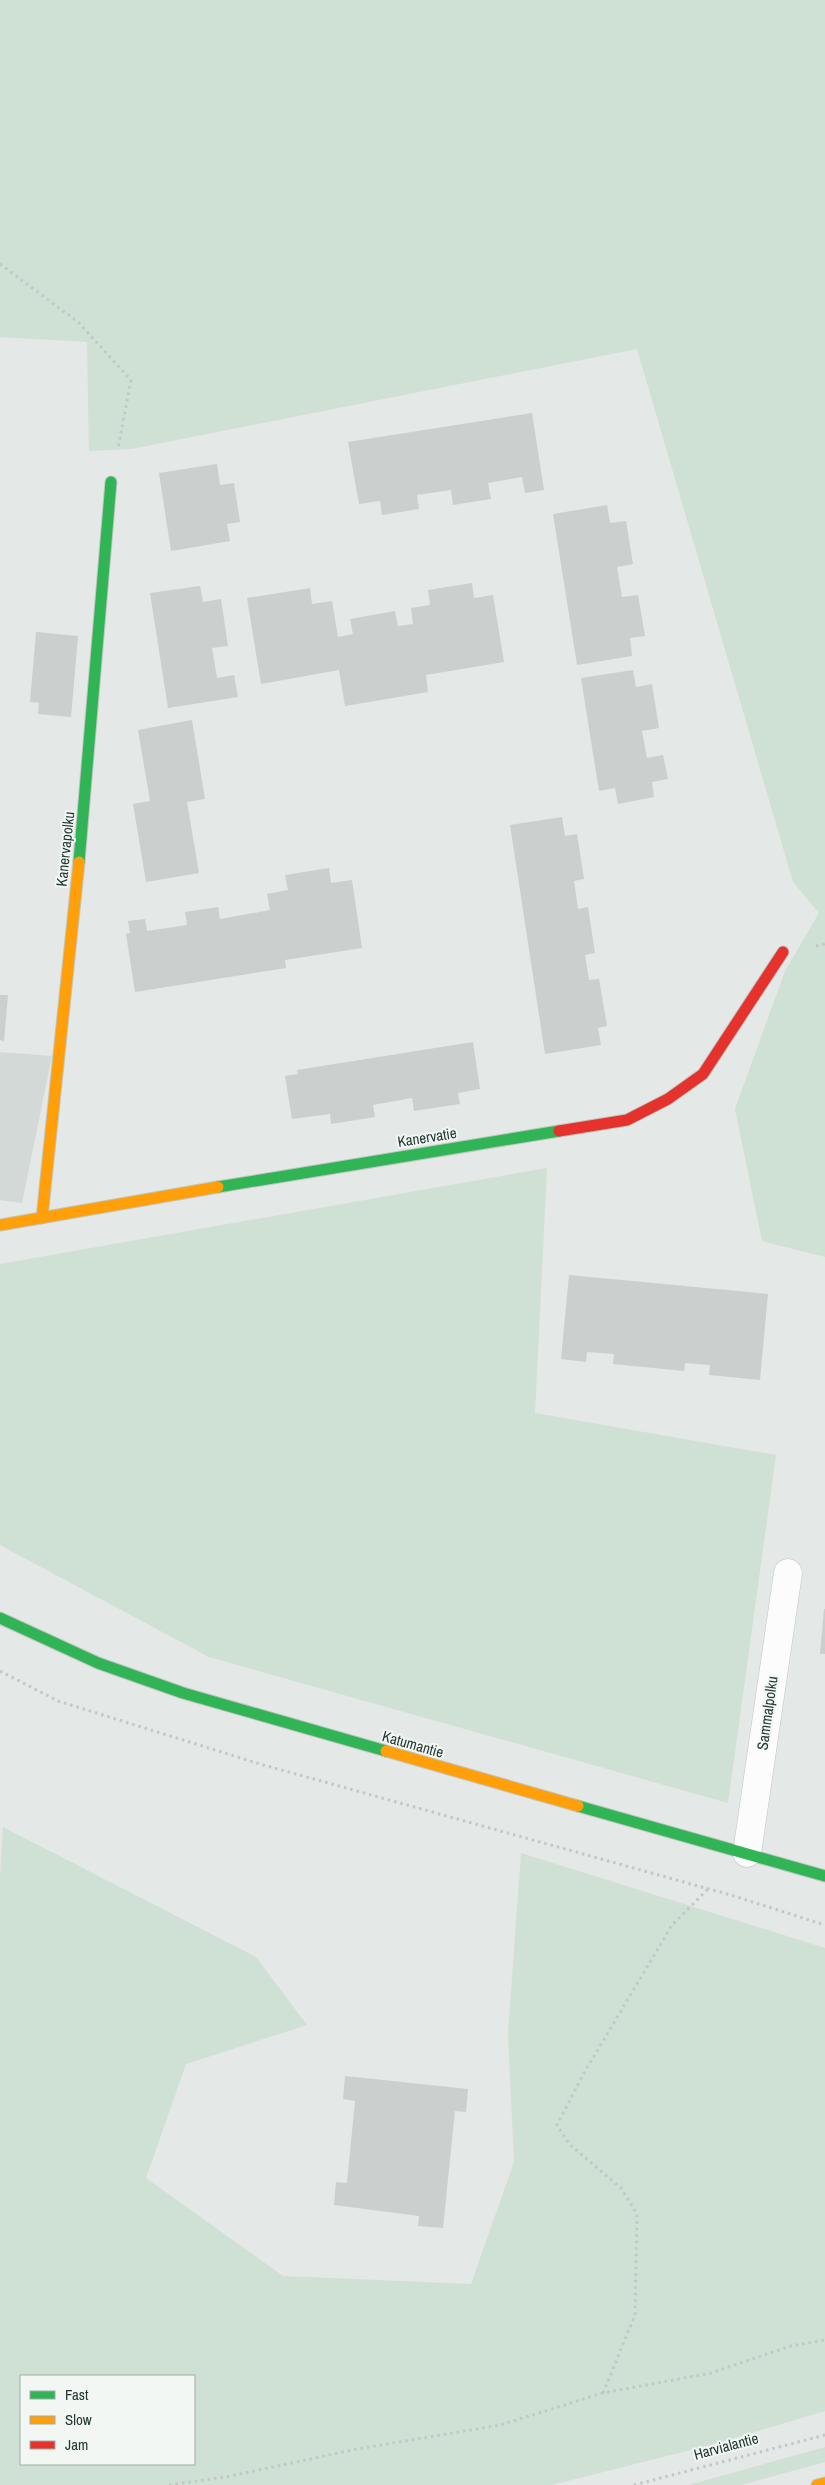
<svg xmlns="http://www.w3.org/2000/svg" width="825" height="2485" font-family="'Archivo Narrow',sans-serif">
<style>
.built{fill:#d2d9d6}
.green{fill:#cfe0d4;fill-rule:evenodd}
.building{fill:#cbcfcd}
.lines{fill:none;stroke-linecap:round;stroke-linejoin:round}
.street-casing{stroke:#c1c5c3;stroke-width:29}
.fast-casing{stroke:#c0c6c3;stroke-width:13}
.slow-casing{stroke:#c0c6c3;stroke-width:13}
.jam-casing{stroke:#c0c6c3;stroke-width:13}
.path{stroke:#c1c8c5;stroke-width:3;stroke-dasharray:2.5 4;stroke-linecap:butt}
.street{stroke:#fbfcfb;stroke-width:28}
.fast{stroke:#30b455;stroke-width:11}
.slow{stroke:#ff9f0a;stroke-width:11}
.jam{stroke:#e5322d;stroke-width:11}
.labels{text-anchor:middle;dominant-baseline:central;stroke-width:4;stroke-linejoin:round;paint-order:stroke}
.street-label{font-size:15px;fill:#243934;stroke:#f2f7f4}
</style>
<rect width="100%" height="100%" fill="#e4e8e6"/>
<polygon class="built" points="0,1052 52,1056 22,1203 0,1200"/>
<g class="green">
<polygon points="0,0 825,0 825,1257 762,1241 735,1109 785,971 819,913 793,882 637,349 131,449 89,451 87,342 0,337"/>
<polygon points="547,1168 535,1413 776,1455 728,1803 209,1657 0,1545 0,1264"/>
<path d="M3,1827L256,1957L307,2025L186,2064L146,2178L283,2276L471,2284L514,2162L508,2034L521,1853L825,1948V2411L718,2443L552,2485H0V1878ZM21,2376H194V2464H21Z"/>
<polygon points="825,2447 825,2462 741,2485 689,2485"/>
</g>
<g class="building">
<polygon points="532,413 544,490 525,493 522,477 488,483 491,499 453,505 451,490 417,495 419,509 382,515 380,501 359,504 348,442"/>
<polygon points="217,464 220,485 234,483 240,522 227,524 230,541 171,551 159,473"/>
<polygon points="607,505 610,523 626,521 633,564 617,567 622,597 638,595 645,636 630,638 632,656 577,665 553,514"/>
<polygon points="472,583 474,598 493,595 504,662 426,675 428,692 345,706 339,670 261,684 247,598 310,588 312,604 332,601 338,637 353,634 350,619 395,611 398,626 413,624 411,608 430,605 428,590"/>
<polygon points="200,586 203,602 221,599 228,646 212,648 217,678 234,675 238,697 168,708 150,593"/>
<polygon points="36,632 78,636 71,717 38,714 39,703 30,702"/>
<polygon points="633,670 636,687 652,684 659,728 642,731 647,758 663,755 668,779 652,782 654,797 618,804 615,788 599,791 581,678"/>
<polygon points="192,720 205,799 187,802 199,873 146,882 133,804 150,801 138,730"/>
<polygon points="562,817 565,836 577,834 584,879 574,881 578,909 588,907 595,953 585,955 589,980 599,979 607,1026 598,1028 601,1045 545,1054 510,825"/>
<polygon points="329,868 331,883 352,880 362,948 285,960 286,968 135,992 126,934 130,933 128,921 145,919 147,931 187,925 185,912 218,907 220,919 270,910 267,894 288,890 285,875"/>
<polygon points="0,995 8,995 4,1041 0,1040"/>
<polygon points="473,1042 480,1089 458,1093 460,1104 414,1111 412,1098 373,1105 375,1117 331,1124 330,1114 292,1119 285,1076 298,1074 297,1070"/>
<polygon points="569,1275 768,1294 760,1380 709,1375 710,1365 685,1363 684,1371 613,1364 614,1354 587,1352 586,1362 561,1359"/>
<polygon points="824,1609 825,1609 825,1654 820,1654"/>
<polygon points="345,2076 468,2089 466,2112 455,2111 443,2228 418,2226 419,2216 334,2205 336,2182 347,2183 355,2101 343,2099"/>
</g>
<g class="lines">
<defs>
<polyline id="street" points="747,1853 788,1573"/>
<g id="fast">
<polyline points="79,862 111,482"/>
<polyline points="218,1187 559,1131"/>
<polyline points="0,1618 98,1663 183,1693 386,1751"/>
<polyline points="578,1806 825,1876"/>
</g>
<g id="slow">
<polyline points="42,1218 79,862"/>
<polyline points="0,1225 218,1187"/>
<polyline points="386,1751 578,1806"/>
<polyline points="817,2485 825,2483"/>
</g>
<polyline id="jam" points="559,1131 627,1120 668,1099 703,1074 783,952"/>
</defs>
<use href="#street" class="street-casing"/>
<use href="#fast" class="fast-casing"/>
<use href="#slow" class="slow-casing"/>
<use href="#jam" class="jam-casing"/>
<g class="path">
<polyline points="0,264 78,322 131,380 118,448"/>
<polyline points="816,946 825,944"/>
<polyline points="0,1671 58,1701 260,1764 734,1896 825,1925"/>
<polyline points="603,2393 635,2315 637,2214 621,2188 569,2144 557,2125 584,2073 672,1925 708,1889"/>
<polyline points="169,2485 226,2477 357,2449 500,2425 603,2393 711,2373 791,2346 825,2340"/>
<polyline points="634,2485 825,2435"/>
</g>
<use href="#street" class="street"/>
<use href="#fast" class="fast"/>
<use href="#slow" class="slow"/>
<use href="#jam" class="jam"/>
</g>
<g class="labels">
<g class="street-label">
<text transform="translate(65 849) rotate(-84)">Kanervapolku</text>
<text transform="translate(427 1137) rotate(-9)">Kanervatie</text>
<text transform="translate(767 1713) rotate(-82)">Sammalpolku</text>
<text transform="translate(413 1744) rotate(16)">Katumantie</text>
<text transform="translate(726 2446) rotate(-15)">Harvialantie</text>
</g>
</g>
<rect x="20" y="2375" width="175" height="90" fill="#f2f7f4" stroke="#a0aba7"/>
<rect x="30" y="2391" width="25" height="8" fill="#30b455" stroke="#a0aba7"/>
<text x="65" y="2400" font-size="15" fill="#243934">Fast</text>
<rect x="30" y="2416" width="25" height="8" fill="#ff9f0a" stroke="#a0aba7"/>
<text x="65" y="2425" font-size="15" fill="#243934">Slow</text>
<rect x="30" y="2441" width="25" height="8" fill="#e5322d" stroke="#a0aba7"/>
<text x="65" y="2450" font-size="15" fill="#243934">Jam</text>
</svg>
